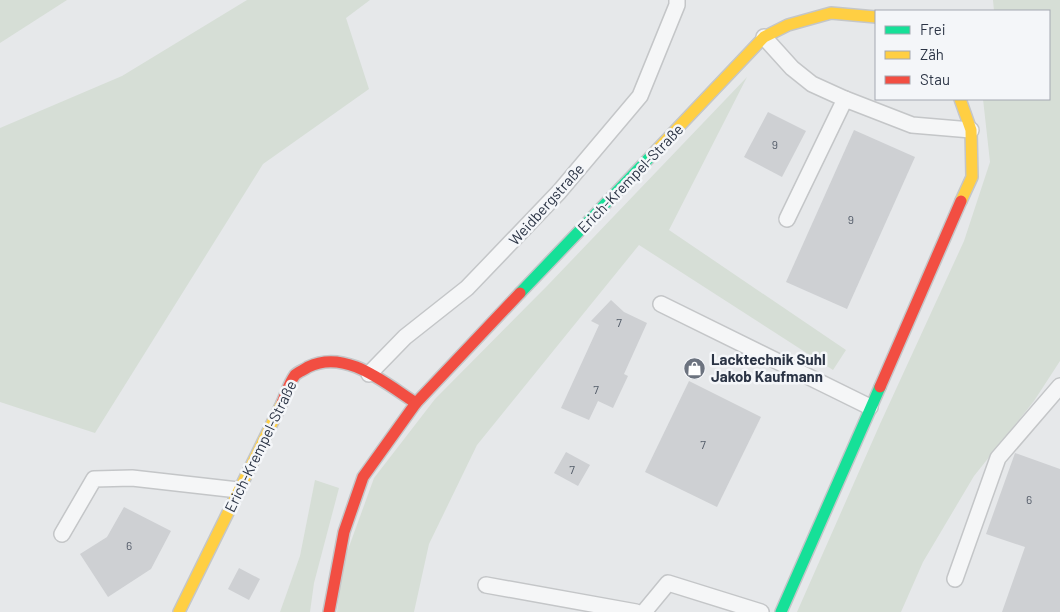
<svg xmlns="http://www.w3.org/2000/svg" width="1060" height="612" font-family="Barlow,sans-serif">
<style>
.green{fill:#d6ded6}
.building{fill:#ced0d3}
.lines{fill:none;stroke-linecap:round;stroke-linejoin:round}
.lane-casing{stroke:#c4c6c8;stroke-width:18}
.fast-casing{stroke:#c4c6c8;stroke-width:14}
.slow-casing{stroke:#c4c6c8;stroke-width:14}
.jam-casing{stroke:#c4c6c8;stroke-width:14}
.lane{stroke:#f5f6f7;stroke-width:15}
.fast{stroke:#16e098;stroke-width:11}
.slow{stroke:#ffcf43;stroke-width:11}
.jam{stroke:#f24e42;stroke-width:11}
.labels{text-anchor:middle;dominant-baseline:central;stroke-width:5;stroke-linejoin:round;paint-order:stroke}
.number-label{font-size:12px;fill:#545c69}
.street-label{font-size:15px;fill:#2b3445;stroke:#f4f6f9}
.poi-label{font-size:15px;font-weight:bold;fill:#2b3445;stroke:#f4f6f9;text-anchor:start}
</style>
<rect width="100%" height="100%" fill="#e6e8ea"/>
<g class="green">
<polygon points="0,0 67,0 0,43"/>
<polygon points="247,0 370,0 346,18 369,89 263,164 95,433 0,402 0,128 122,76"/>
<polygon points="993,0 1060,0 1060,361 1034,401 974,476 923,562 901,612 797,612 880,424 964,241 990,162 983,99 1049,99 1049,11 994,11"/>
<polygon points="747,77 669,230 846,350 833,370 639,245 477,445 429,544 414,612 337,612 342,566 374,478 435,399 547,286"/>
<polygon points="315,480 339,488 314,583 310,612 280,612 300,556"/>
</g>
<g class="building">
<polygon points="768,112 806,131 782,177 744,157"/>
<polygon points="854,130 915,157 847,309 786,282"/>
<polygon points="611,300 624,312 647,323 624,374 628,376 613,408 598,401 589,420 561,408 599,325 591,321"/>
<polygon points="689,381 761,417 717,507 645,472"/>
<polygon points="566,452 590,465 578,486 554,473"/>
<polygon points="1015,453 1060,469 1060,612 1002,612 1025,547 986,534"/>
<polygon points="124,507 171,531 151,569 108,597 80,554 107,537"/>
<polygon points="239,568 260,579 249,600 228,589"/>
</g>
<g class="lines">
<defs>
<g id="lane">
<polyline points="764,37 792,68 812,84 845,99"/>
<polyline points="787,219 845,99 912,125 971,130"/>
<polyline points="661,304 870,407"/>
<polyline points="369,374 405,337 467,288 559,192 640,96 677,5 677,0"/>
<polyline points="62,534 94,479 132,478 238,490"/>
<polyline points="955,579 998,458 1060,386"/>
<polyline points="486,585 636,612"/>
<polyline points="644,612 668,583 761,612"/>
</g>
<g id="fast">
<polyline points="520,293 652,155"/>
<polyline points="781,612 880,387"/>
</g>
<g id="slow">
<polyline points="960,99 971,130 972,177 961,201"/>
<polyline points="652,155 764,37 788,25 831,13 876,17"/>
<polyline points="179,612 282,403"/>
</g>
<g id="jam">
<polyline points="880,387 961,201"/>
<path d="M282,403C286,394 289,383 295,375C298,372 304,370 308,367C346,348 386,384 416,403"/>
<polyline points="329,612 344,532 363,477 416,403 520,293"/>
</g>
</defs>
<use href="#lane" class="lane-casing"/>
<use href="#fast" class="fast-casing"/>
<use href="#slow" class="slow-casing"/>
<use href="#jam" class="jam-casing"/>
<use href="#lane" class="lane"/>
<use href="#fast" class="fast"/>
<use href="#slow" class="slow"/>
<use href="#jam" class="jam"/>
</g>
<defs>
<symbol id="shop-disc" viewBox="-11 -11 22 22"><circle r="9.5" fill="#6c737f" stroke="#f4f6f9"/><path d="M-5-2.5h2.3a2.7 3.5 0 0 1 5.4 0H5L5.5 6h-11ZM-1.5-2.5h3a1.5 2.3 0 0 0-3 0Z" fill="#fff"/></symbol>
</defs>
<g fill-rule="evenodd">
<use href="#shop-disc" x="682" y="356" width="25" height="25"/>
</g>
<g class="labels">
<g class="number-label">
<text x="775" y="144">9</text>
<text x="851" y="219">9</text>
<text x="619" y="322">7</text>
<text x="596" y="389">7</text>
<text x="703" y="444">7</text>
<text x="572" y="469">7</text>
<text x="1029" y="499">6</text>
<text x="129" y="545">6</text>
</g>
<g class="street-label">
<text transform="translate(630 178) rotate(-46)">Erich-Krempel-Straße</text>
<text transform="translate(546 204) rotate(-48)">Weidbergstraße</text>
<text transform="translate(260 446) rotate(-64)">Erich-Krempel-Straße</text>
</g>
<g class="poi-label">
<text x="711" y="359">Lacktechnik Suhl<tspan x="711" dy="17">Jakob Kaufmann</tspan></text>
</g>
</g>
<rect x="875" y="10" width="175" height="90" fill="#f4f6f9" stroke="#a4a8b1"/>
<rect x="885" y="26" width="25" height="8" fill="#16e098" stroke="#a4a8b1"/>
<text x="920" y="35" font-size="15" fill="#2b3445">Frei</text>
<rect x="885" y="51" width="25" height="8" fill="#ffcf43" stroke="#a4a8b1"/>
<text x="920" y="60" font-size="15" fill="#2b3445">Zäh</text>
<rect x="885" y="76" width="25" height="8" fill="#f24e42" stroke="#a4a8b1"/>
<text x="920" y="85" font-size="15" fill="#2b3445">Stau</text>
</svg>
